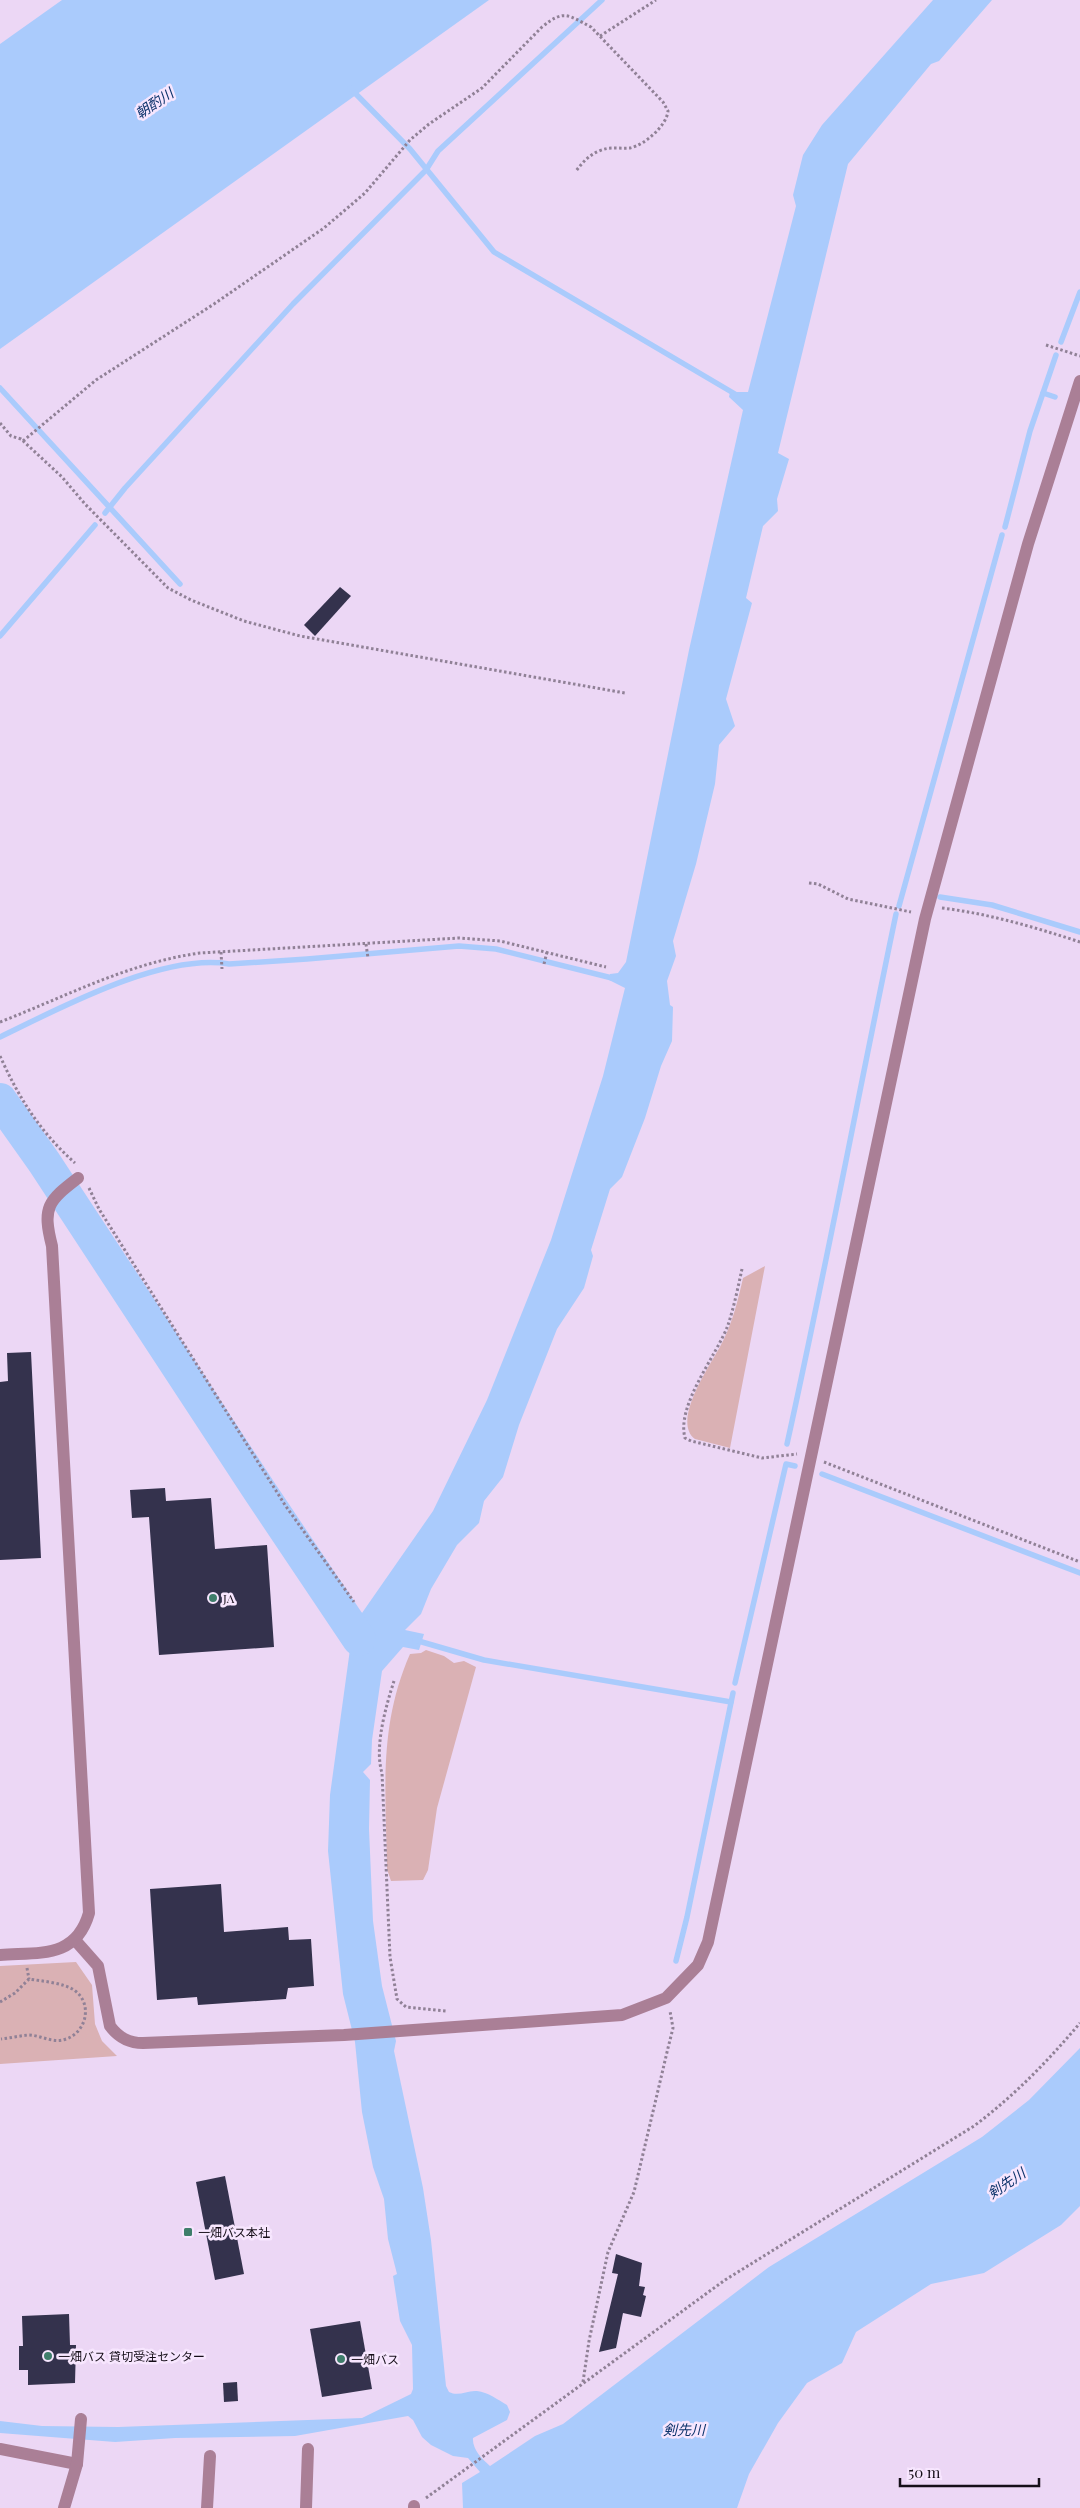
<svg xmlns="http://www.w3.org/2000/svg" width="1080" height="2508" font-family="'Playfair Display','Noto Sans JP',serif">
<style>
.green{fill:#dab1b4}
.water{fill:#aacbfc}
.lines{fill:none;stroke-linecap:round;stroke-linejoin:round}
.stream{stroke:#aacbfc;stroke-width:5.5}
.river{stroke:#aacbfc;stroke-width:34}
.building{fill:#34324d}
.path{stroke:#908196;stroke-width:3;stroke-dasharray:2.5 2.5;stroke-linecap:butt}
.minor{stroke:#aa7f96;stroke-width:12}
.poi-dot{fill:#3f7e6b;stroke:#f7e6fe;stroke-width:2}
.labels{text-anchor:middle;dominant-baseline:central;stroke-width:5;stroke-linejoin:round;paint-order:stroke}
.poi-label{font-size:12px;fill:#150e18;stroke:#f7e6fe;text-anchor:start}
.water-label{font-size:14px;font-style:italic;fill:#0b326a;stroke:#f7e6fe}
</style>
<rect width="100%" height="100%" fill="#ecd7f5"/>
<g class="green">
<path d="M765,1266L730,1448L695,1439C670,1420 713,1362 723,1341C733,1321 738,1300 743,1278Z"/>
<path d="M426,1650L444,1656L454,1663L464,1661L476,1667L437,1808L428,1870L423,1880L391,1881L387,1869C386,1792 378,1727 410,1654L421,1653Z"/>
<polygon points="76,1962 92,1985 95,2024 102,2041 117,2056 0,2064 0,1966"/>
</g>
<g class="water">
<polygon points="62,0 489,0 0,349 0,44"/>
<path d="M933,0H992L939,61L931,64L848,164L778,453L789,459L777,499L778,511L763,526L746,598L752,603L726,699L735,726L719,745L715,784L696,864L673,941L676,956L667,981L670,1005L673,1007L672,1041L661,1066L645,1118L622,1177L610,1189L591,1250L593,1256L584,1288L557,1329L519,1425L503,1477L484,1501L479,1523L457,1545L431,1589L421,1614L405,1630L424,1634L419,1650L403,1647L382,1671L372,1740L371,1764L363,1772L370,1780L369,1829L373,1921L382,1986L396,2041L394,2051L423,2188L431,2240L446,2386L449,2392C459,2397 467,2390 477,2391C488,2392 498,2400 507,2405L510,2412L507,2420L473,2438C472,2449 482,2459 490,2466L535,2436L563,2424L769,2267L982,2137L1029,2100L1080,2048V2206L1061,2225L984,2273L931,2284L856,2332L842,2363L807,2383L778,2423L749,2474L737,2508H463L462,2483L480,2472L468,2458L453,2456L431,2445L422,2437L413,2420L408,2416L295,2436L175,2438L115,2442L0,2433V2421L42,2426L118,2427L362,2418L411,2394L413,2389L412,2345L400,2321L393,2276L397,2274L388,2239L384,2199L373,2167L362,2112L355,2042L343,1994L328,1851L330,1795L351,1642L327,1609L339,1595L347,1604L362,1613L433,1511L487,1400L551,1240L603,1076L625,988L609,980L610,974L618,973L626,962L689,650L743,410L729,397L730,392H748L796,206L793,195L803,155L822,125Z"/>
</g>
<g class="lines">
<g class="stream">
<polyline points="350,88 410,149 494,252 735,394"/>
<polyline points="1061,342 1080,292"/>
<polyline points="0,388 180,584"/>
<polyline points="1043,393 1055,397"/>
<polyline points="105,513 125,488 293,304 426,170 438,151 602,0"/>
<polyline points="1005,527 1030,431 1056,355"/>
<polyline points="0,636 95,525"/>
<polyline points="940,897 992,905 1080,932"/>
<polyline points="899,906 1002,535"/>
<path d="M0,1037C60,1008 162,953 229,964L307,959L459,946L496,949L616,979"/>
<path d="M787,1444C826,1268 859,1091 896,914"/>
<polyline points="822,1474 1080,1573"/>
<polyline points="415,1640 484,1660 731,1702"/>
<polyline points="735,1683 786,1464 795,1466"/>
<polyline points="676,1961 687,1917 733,1693"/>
</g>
<polyline class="river" points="0,1100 44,1162 259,1490 359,1639"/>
</g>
<g class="building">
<polygon points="340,587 351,596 315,636 304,625"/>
<polygon points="31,1352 41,1558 0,1560 0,1382 8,1381 7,1353"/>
<polygon points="165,1488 166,1501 211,1498 215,1549 267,1545 274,1647 159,1655 149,1517 132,1518 130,1490"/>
<polygon points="221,1884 224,1932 288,1927 289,1940 311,1939 314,1986 288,1988 286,1999 198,2005 197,1997 157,2000 150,1889"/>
<polygon points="225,2176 244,2274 215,2280 196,2182"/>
<polygon points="616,2254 642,2263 639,2286 645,2287 643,2295 646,2296 641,2317 623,2313 616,2348 599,2352 618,2274 612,2273"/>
<polygon points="69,2314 70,2345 76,2345 75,2383 28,2385 28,2370 19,2370 19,2346 23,2346 22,2316"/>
<polygon points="360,2321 372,2389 322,2397 310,2329"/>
<polygon points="237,2382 238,2401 224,2402 223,2383"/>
</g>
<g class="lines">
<g class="path">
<polyline points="600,36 656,0"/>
<polyline points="1046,345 1080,356"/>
<polyline points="0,423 11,436 21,439 62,477 85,504 168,588 191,600 244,621 300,636 625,693"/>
<path d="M23,441L96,380L214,304L324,228L365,193L410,140L429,124L482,88L542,27C564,9 568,15 591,27L663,102L668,111C667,125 645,145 630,148C620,149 610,146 599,151C589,155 582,163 576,171"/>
<polyline points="809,883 818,884 848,899 911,912"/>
<path d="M942,908C990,914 1034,927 1080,942"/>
<polyline points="366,944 368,958"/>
<polyline points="221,952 222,969"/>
<polyline points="544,964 547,952"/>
<path d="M0,1022C67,996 128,963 200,953L459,938L500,941L606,967"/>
<path d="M0,1056C19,1098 40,1132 75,1163"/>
<polyline points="89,1188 99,1209 285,1505 354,1602"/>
<path d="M742,1269C738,1287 734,1307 728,1325C717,1355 676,1405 685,1438L691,1441L762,1458L797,1454"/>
<polyline points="824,1462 1080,1562"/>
<path d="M394,1681C386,1706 374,1747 382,1773L390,1957L397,1999L406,2007L446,2011"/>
<polyline points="27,1968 29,1979"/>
<path d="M0,2002L15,1993L29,1979C41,1981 64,1983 74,1990C93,2003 87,2032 66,2039C53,2044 41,2035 28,2035C19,2036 10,2038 1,2039"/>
<polyline points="583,2382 589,2341 608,2252 634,2192 668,2048 673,2028 670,2011"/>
<path d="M426,2498L725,2280L974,2126C1014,2096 1048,2061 1080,2023"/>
</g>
<g class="minor">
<path d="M75,1940L98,1966L110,2026C119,2038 129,2043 143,2043L344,2035L622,2015L666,1998L698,1965L708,1942L925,919L1028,544L1080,381"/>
<path d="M0,1955C39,1952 76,1959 89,1913L52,1246C42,1207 48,1201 78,1178"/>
<polyline points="0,2449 77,2464"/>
<polyline points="414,2506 414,2508"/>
<polyline points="64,2508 77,2464 81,2419"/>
<polyline points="207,2508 210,2456"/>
<polyline points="306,2508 308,2449"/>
</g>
</g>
<g class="poi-dot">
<circle cx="213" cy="1598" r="5"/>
<rect x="183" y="2227" width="10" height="10" rx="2.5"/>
<circle cx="48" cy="2356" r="5"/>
<circle cx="341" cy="2359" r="5"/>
</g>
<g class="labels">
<g class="poi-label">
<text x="223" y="1598">JA</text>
<text x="198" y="2232">一畑バス本社</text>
<text x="58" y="2356">一畑バス 貸切受注センター</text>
<text x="351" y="2359">一畑バス</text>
</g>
<g class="water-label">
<text transform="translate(154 103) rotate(-34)">朝酌川</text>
<text transform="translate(1006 2183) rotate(-34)">剣先川</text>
<text x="684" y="2429">剣先川</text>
</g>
</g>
<path d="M900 2478v8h139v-8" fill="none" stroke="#150e18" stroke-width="2.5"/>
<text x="908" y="2478" font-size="15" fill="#150e18" stroke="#f7e6fe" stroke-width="4" paint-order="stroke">50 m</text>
</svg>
